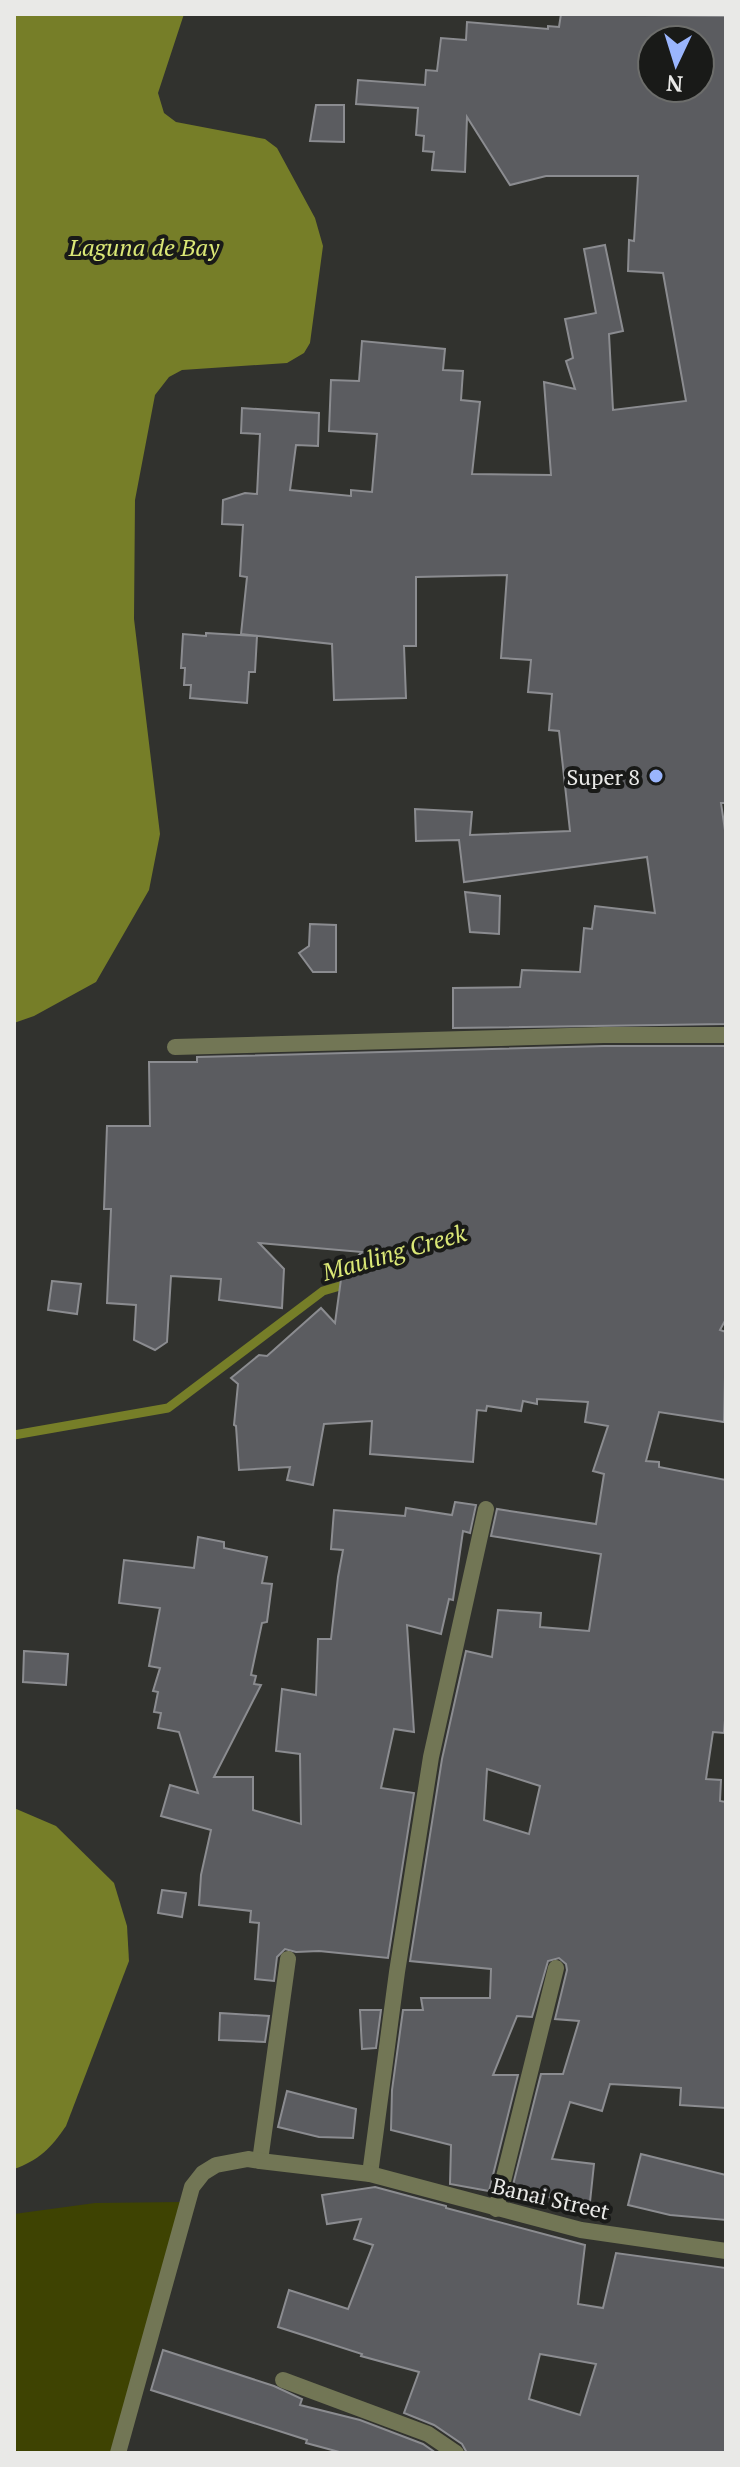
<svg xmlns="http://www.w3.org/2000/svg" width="740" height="2467" font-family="'PT Serif',serif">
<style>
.green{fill:#3e4302}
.water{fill:#767e28}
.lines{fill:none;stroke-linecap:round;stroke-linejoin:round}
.stream{stroke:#767e28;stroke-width:9}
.building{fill:#5b5c60;stroke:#8b8c90;stroke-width:2;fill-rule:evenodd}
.minor{stroke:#727655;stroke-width:16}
.poi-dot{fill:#9ab5fd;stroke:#191a18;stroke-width:3}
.labels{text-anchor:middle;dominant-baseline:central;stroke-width:8;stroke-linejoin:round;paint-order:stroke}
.poi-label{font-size:22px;fill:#e9e9e7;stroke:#191a18;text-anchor:end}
.street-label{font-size:22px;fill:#e9e9e7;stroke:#191a18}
.water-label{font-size:24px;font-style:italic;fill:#dbe876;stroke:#191a18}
</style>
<rect width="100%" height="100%" fill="#31322e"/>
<polygon class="green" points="182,2202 113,2453 14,2453 14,2214 95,2203"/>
<g class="water">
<polygon points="14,14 184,14 158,93 164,113 176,122 265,139 277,148 315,218 323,246 310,343 304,353 287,363 182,370 169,377 155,395 135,500 134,619 160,834 149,890 96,982 34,1016 14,1023"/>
<path d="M14,1808L56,1826L114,1883L127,1926L129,1961L66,2126C52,2147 38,2161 14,2169Z"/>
</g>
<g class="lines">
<polyline class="stream" points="14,1435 168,1408 323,1291 350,1283"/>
</g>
<g class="building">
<path d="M561,14L726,16V803H721L726,837V1024L453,1028V988L520,987L522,970L580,972L584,928L592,929L595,906L655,913L647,857L464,882L459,840L416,841L415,809L472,812L470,835L570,831L559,731L549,730L552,694L528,692L531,660L501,658L507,575L416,577V646H404L406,698L334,700L332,644L241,634L247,577L240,576L243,525L222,524L223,500L245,493L257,494L260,434L241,433L242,408L319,413L318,446L296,445L290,490L351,496V490L372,492L377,434L329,431L331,380L359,381L362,341L445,349L443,370L463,371L461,400L480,402L472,474L551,475L544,382L575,389L566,361L573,358L565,319L596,313L584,249L605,245L623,331L609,334L613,410L686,401L663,273L628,271L629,240L634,241L638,176H546L510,185L467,117L465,172L432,170L434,152L423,151L424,136L416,135L418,108L356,104L358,80L425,85L426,70L437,71L441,38L466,40L467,22L548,29V26L559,27ZM652,40H700V88H652Z"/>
<polygon points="316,105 344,105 344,142 310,141"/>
<polygon points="206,633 257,636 255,672 249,672 247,703 190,698 191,685 184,685 185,668 181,668 183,634 206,636"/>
<polygon points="465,892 500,896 499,934 470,932"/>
<polygon points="310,924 336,925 336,972 313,972 299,953 309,946"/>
<path d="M604,1046H726V1319L720,1330L726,1332L724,1422L659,1412L646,1461L659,1462V1467L726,1480V1707L724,1733L713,1732L706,1779L721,1780L720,1801L726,1802V2108L680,2105L681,2088L610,2084L602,2111L570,2102L552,2159L594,2164L590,2202L511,2193L541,2074H563L579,2021L555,2019L567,1970L566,1964L559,1958L548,1961L532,2017L517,2016L493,2075H518L489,2191L450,2184L451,2145L391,2130L392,2090L403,2010H423L421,1998H490L491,1969L410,1961L442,1759L466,1651L492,1657L498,1610L541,1613L540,1627L589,1631L601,1554L491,1536L497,1509L596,1524L604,1474L593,1471L608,1426L585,1422L588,1402L537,1399V1404L523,1401L521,1411L487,1406L486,1411L477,1410L473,1462L370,1454L372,1421L324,1424L313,1485L287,1480L290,1467L239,1470L236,1426L234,1425L238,1384L231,1378L259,1355L267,1356L321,1308L335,1323L342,1272L362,1252L259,1243L284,1269L282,1308L219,1300L221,1279L171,1276L167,1342L155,1350L134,1340L136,1305L107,1303L111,1209H104L107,1126H150L149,1062H197V1057ZM487,1769L540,1786L529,1834L484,1820Z"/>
<polygon points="52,1281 81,1284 77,1314 48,1310"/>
<polygon points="455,1502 476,1505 470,1533 463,1531 453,1600 449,1599 441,1634 407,1625 414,1732 394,1729 381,1788 414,1793 388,1958 319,1951 296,1952 285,1949 277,1957 274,1981 255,1979 259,1923 250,1922 251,1911 199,1905 201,1875 211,1830 161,1816 170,1785 198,1793 179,1732 158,1728 161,1713 154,1712 158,1692 153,1691 160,1668 149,1666 160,1608 119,1603 124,1560 194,1568 198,1537 224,1542 224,1548 267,1557 262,1583 272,1584 267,1622 262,1623 251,1675 256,1676 254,1684 261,1685 214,1777 253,1777 253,1810 301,1824 300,1754 276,1751 282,1689 316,1695 318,1639 331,1639 338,1577 343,1550 331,1549 334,1510 405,1516 406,1508 452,1515"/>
<polygon points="24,1651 68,1654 66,1685 23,1682"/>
<polygon points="162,1890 186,1893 182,1917 158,1913"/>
<polygon points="360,2010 381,2010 376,2048 362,2049"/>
<polygon points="220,2013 269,2016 265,2042 219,2040"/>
<polygon points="287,2091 356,2109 353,2138 319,2137 278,2127"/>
<polygon points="641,2154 726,2175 726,2220 670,2215 628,2205"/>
<path d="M375,2187L446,2206V2208L585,2245L578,2304L603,2308L616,2253L726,2268V2453H467L462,2444L434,2425L404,2413L419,2372L361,2356L362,2354L278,2327L289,2290L348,2309L373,2245L354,2239L361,2219L327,2224L322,2195ZM540,2354L596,2364L580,2415L529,2399Z"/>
<polygon points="163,2350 274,2386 302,2399 300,2405 360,2420 423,2444 436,2453 343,2453 306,2443 307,2440 151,2390"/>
</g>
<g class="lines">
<g class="minor">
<polyline points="175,1047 604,1035 726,1035"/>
<polyline points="260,2161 288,1959"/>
<polyline points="370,2174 397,1972 431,1757 486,1509"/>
<polyline points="496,2209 556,1968"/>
<polyline points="283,2380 428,2434 456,2453"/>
<polyline points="118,2453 192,2187 203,2173 216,2165 248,2159 260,2161 370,2174 581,2230 726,2251"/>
</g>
</g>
<circle class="poi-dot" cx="656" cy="776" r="8"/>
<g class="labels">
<g class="poi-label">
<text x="640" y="776">Super 8</text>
</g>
<g class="street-label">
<text transform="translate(551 2198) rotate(13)">Banai Street</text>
</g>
<g class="water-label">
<text x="144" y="247">Laguna de Bay</text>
<text transform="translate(394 1252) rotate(-16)">Mauling Creek</text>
</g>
</g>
<rect width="740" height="2467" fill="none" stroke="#e9e9e7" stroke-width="32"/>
<g transform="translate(676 64) rotate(184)"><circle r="38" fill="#191a18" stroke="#6c6d6b" stroke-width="2"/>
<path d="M0-6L14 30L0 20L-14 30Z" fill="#9ab5fd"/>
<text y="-12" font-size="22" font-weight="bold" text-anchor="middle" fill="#e9e9e7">N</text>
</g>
</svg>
